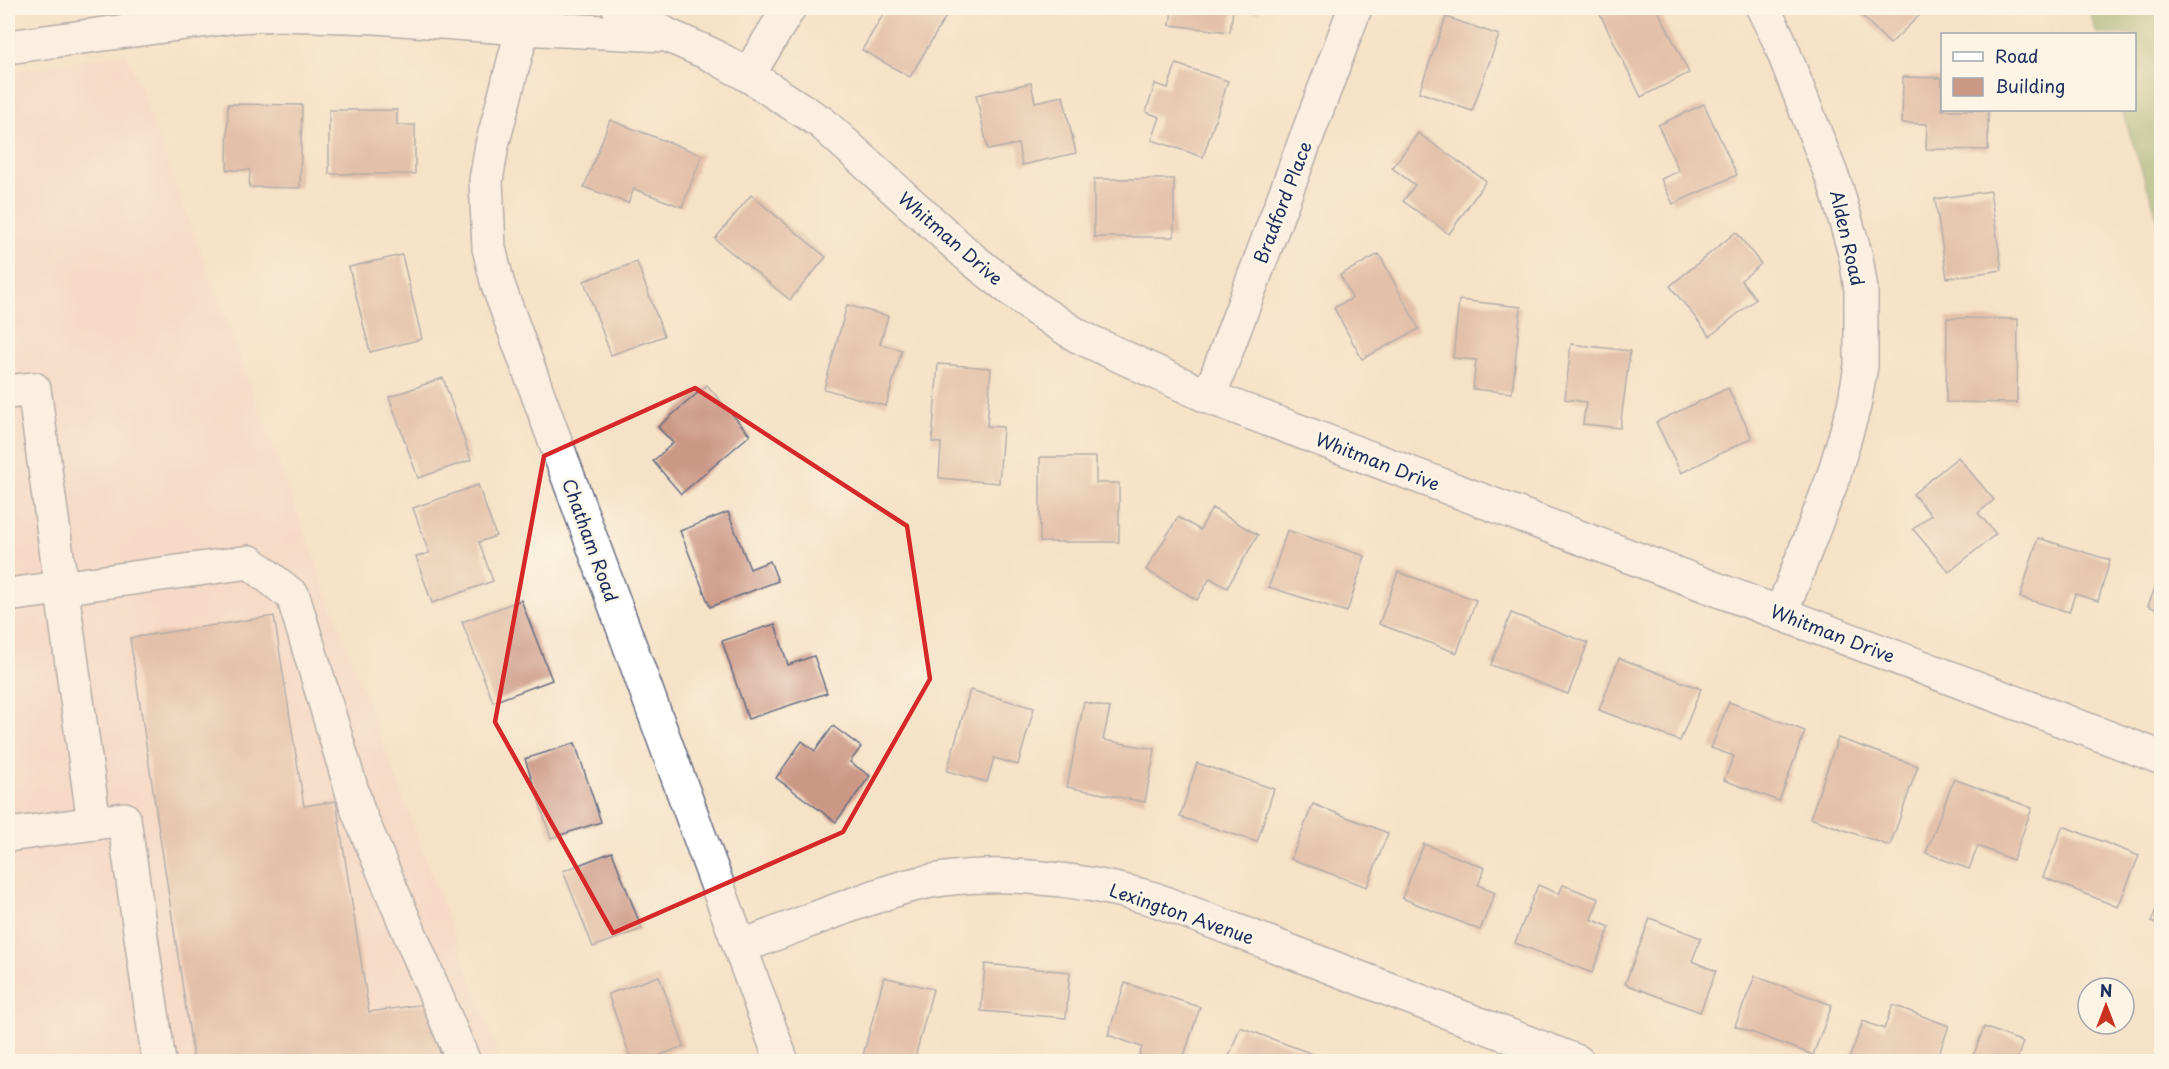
<svg xmlns="http://www.w3.org/2000/svg" width="2169" height="1069" font-family="'Playpen Sans',sans-serif">
<style>
.built{fill:#f7d1c7}
.forest{fill:#85aa5f;stroke:#506c5e;stroke-width:1.5}
.building{fill:#cc9886}
.lines{fill:none;stroke-linecap:round;stroke-linejoin:round}
.minor-casing{stroke:#686e83;stroke-width:36}
.minor{stroke:#fff;stroke-width:33}
.marked{fill:none;stroke:#d62828;stroke-width:4.5;stroke-linejoin:round}
.labels{text-anchor:middle;dominant-baseline:central;stroke-width:5;stroke-linejoin:round;paint-order:stroke}
.street-label{font-size:18px;fill:#1b2f5e;stroke:#fcf5e5}
</style>
<rect width="100%" height="100%" fill="#fcf5e5"/>
<filter id="ink" filterUnits="userSpaceOnUse"><feTurbulence type="fractalNoise" baseFrequency=".0167" numOctaves="2"/><feDisplacementMap in="SourceGraphic" scale="12" xChannelSelector="R" yChannelSelector="G"/><feConvolveMatrix kernelMatrix="1 2 1 2 8 2 1 2 1" color-interpolation-filters="sRGB"/></filter>
<filter id="wash" filterUnits="userSpaceOnUse"><feTurbulence type="fractalNoise" baseFrequency=".008" numOctaves="4" result="noise"/><feDisplacementMap in="SourceGraphic" scale="24" xChannelSelector="R" yChannelSelector="G"/><feGaussianBlur stdDeviation="1.35" result="paint"/><feColorMatrix in="noise" values="0 0 0 0 0 0 0 0 0 0 0 0 0 0 0 0 0 1.4 0 .05"/><feComposite in="paint" operator="in"/></filter>
<g filter="url(#wash)">
<rect width="100%" height="100%" fill="#f6e2c7"/>
<polygon class="built" points="127,53 501,1061 8,1062 8,72"/>
<polygon class="forest" points="2088,8 2161,8 2161,228 2122,110 2134,110 2134,34 2097,34"/>
<g id="blocks">
<g class="building">
<polygon points="887,8 951,8 910,77 862,50"/>
<polygon points="1172,8 1260,8 1259,13 1233,10 1230,32 1170,25"/>
<polygon points="1597,8 1657,8 1689,73 1641,97"/>
<polygon points="1864,8 1927,8 1890,44 1859,13"/>
<polygon points="1446,17 1499,35 1472,111 1419,92"/>
<polygon points="1176,64 1228,81 1203,157 1152,140 1160,117 1146,112 1155,84 1168,88"/>
<polygon points="1903,77 1942,78 1942,110 1988,110 1988,150 1926,149 1927,124 1902,123"/>
<polygon points="1031,83 1035,102 1063,96 1076,153 1022,165 1018,144 988,150 976,95"/>
<polygon points="228,104 302,105 300,188 249,187 250,170 227,170"/>
<polygon points="1704,104 1737,175 1673,204 1661,179 1679,171 1658,125"/>
<polygon points="329,110 397,110 397,125 415,125 415,174 329,174"/>
<polygon points="610,120 702,155 682,207 634,189 628,203 584,187"/>
<polygon points="1418,133 1486,181 1449,234 1403,201 1415,185 1392,168"/>
<rect x="1094" y="179" width="80" height="58"/>
<polygon points="1990,191 2002,270 1947,278 1935,199"/>
<polygon points="751,195 826,257 790,300 715,239"/>
<polygon points="1736,232 1761,264 1741,280 1756,299 1710,336 1670,286"/>
<polygon points="1379,254 1419,329 1362,359 1334,308 1352,298 1340,275"/>
<polygon points="402,255 422,339 370,352 349,267"/>
<polygon points="637,262 664,336 611,355 584,281"/>
<polygon points="1459,300 1521,307 1512,393 1473,389 1476,360 1453,358"/>
<polygon points="847,305 888,316 880,344 902,350 886,406 824,389"/>
<polygon points="1947,318 2018,319 2017,403 1946,402"/>
<polygon points="1571,344 1630,351 1620,428 1583,424 1586,402 1565,399"/>
<polygon points="938,364 991,368 987,426 1003,427 999,483 939,478 941,443 932,442"/>
<polygon points="443,378 471,460 418,478 389,397"/>
<polygon points="707,385 750,435 681,494 653,461 673,443 658,427"/>
<polygon points="1728,388 1752,438 1681,473 1656,422"/>
<polygon points="1040,457 1096,457 1096,483 1119,483 1119,542 1040,542"/>
<polygon points="1958,457 1994,500 1978,513 1996,534 1949,572 1913,529 1931,515 1913,494"/>
<polygon points="478,485 496,536 479,542 493,581 432,603 416,557 429,553 413,508"/>
<polygon points="1212,508 1258,535 1227,588 1210,578 1197,600 1146,570 1178,517 1200,530"/>
<polygon points="728,512 750,569 770,561 778,581 710,607 680,531"/>
<polygon points="1287,530 1365,556 1347,612 1269,587"/>
<polygon points="2038,538 2110,560 2098,601 2075,594 2069,612 2020,597"/>
<polygon points="1398,572 1476,600 1457,653 1379,624"/>
<polygon points="2161,572 2162,572 2162,611 2148,606"/>
<polygon points="521,600 552,680 493,702 462,622"/>
<polygon points="1511,613 1588,643 1568,694 1491,665"/>
<polygon points="274,616 304,806 336,801 369,1012 432,1003 441,1062 194,1062 130,638"/>
<polygon points="775,624 788,665 814,656 827,693 748,719 722,641"/>
<polygon points="1619,658 1701,689 1680,741 1599,710"/>
<polygon points="970,690 1034,708 1018,765 994,758 987,782 947,771"/>
<polygon points="1084,702 1110,708 1103,740 1155,749 1145,802 1067,787"/>
<polygon points="1729,702 1805,731 1779,801 1724,780 1734,756 1711,748"/>
<polygon points="833,726 861,747 850,762 870,776 836,822 776,778 802,741 815,751"/>
<polygon points="1838,738 1918,766 1890,846 1810,818"/>
<polygon points="575,743 601,822 551,838 525,759"/>
<polygon points="1197,763 1274,789 1257,842 1180,817"/>
<polygon points="1954,779 2032,808 2013,860 1978,846 1969,869 1926,853"/>
<polygon points="1313,804 1388,833 1367,887 1291,859"/>
<polygon points="2063,826 2139,856 2118,907 2043,877"/>
<polygon points="1424,844 1485,868 1478,885 1495,893 1480,930 1402,898"/>
<polygon points="612,852 642,929 593,947 563,871"/>
<polygon points="1538,885 1559,894 1563,885 1599,899 1591,919 1610,927 1592,973 1515,943"/>
<polygon points="2161,897 2162,897 2162,926 2151,922"/>
<polygon points="1650,918 1701,938 1692,961 1716,971 1700,1012 1625,984"/>
<polygon points="985,964 1070,972 1066,1018 981,1011"/>
<polygon points="659,976 684,1046 642,1062 632,1062 608,994"/>
<polygon points="1755,976 1832,1005 1813,1055 1735,1026"/>
<polygon points="884,977 933,989 914,1062 870,1062 862,1059"/>
<polygon points="1125,983 1200,1007 1182,1062 1137,1062 1142,1047 1108,1035"/>
<polygon points="1893,1005 1949,1026 1936,1062 1848,1062 1863,1021 1884,1029"/>
<polygon points="1240,1027 1318,1056 1316,1062 1227,1062"/>
<polygon points="1984,1027 2023,1042 2016,1062 1971,1062"/>
</g>
</g>
</g>
<g filter="url(#ink)">
<use href="#blocks" fill-opacity="0" stroke="#686e83" stroke-width="1.5"/>
<g class="lines">
<defs>
<g id="minor">
<polyline points="528,8 492,145 486,180 489,248 498,285 782,1062"/>
<polyline points="619,8 630,12 667,35 710,54 748,75 822,123 972,259 1036,309 1078,336 1209,397 2162,758"/>
<polyline points="1763,8 1778,38 1836,187 1856,257 1861,290 1861,366 1854,406 1833,478 1781,614"/>
<polyline points="8,47 238,16 281,14 375,17 521,28 666,35"/>
<polyline points="748,75 789,8"/>
<polyline points="8,392 34,389 94,823"/>
<polyline points="1209,397 1355,8"/>
<polyline points="8,595 250,562 293,596 358,811 464,1062"/>
<polyline points="8,835 124,819 159,1062"/>
<path d="M740,947C792,928 844,906 898,889C977,865 1076,877 1154,899L1578,1062"/>
</g>
</defs>
<use href="#minor" class="minor-casing"/>
<use href="#minor" class="minor"/>
</g>
</g>
<path d="M0 0H2169V1069H0ZM695,388L907,526L930,679L843,832L613,933L495,722L544,456Z" fill="#f6e2c7" fill-opacity=".55" fill-rule="evenodd"/>
<path class="marked" d="M695,388L907,526L930,679L843,832L613,933L495,722L544,456Z"/>
<g class="labels">
<g class="street-label">
<text transform="translate(1282 202) rotate(-69)">Bradford Place</text>
<text transform="translate(951 238) rotate(41)">Whitman Drive</text>
<text transform="translate(1848 238) rotate(77)">Alden Road</text>
<text transform="translate(1378 461) rotate(21)">Whitman Drive</text>
<text transform="translate(591 540) rotate(70)">Chatham Road</text>
<text transform="translate(1833 633) rotate(21)">Whitman Drive</text>
<text transform="translate(1182 913) rotate(19)">Lexington Avenue</text>
</g>
</g>
<rect width="2169" height="1069" fill="none" stroke="#fcf5e5" stroke-width="30"/>
<rect x="1941" y="33" width="195" height="78" fill="#fcf5e5" stroke="#a2a6af" stroke-width="1.5"/>
<rect x="1953" y="52" width="30" height="9" fill="#ffffff" stroke="#a2a6af" stroke-width="1.5"/>
<text x="1995" y="63" font-size="18" fill="#1b2f5e">Road</text>
<rect x="1953" y="78" width="30" height="18" fill="#cc9886" stroke="#a2a6af" stroke-width="1.5"/>
<text x="1995" y="93" font-size="18" fill="#1b2f5e">Building</text>
<g transform="translate(2106 1006)"><circle r="28" fill="#fcf5e5" stroke="#a2a6af" stroke-width="1.5"/>
<path d="M0-4.5L10 22L0 15L-10 22Z" fill="#c8321e"/>
<text y="-9" font-size="16" font-weight="bold" text-anchor="middle" fill="#1b2f5e">N</text>
</g>
</svg>
